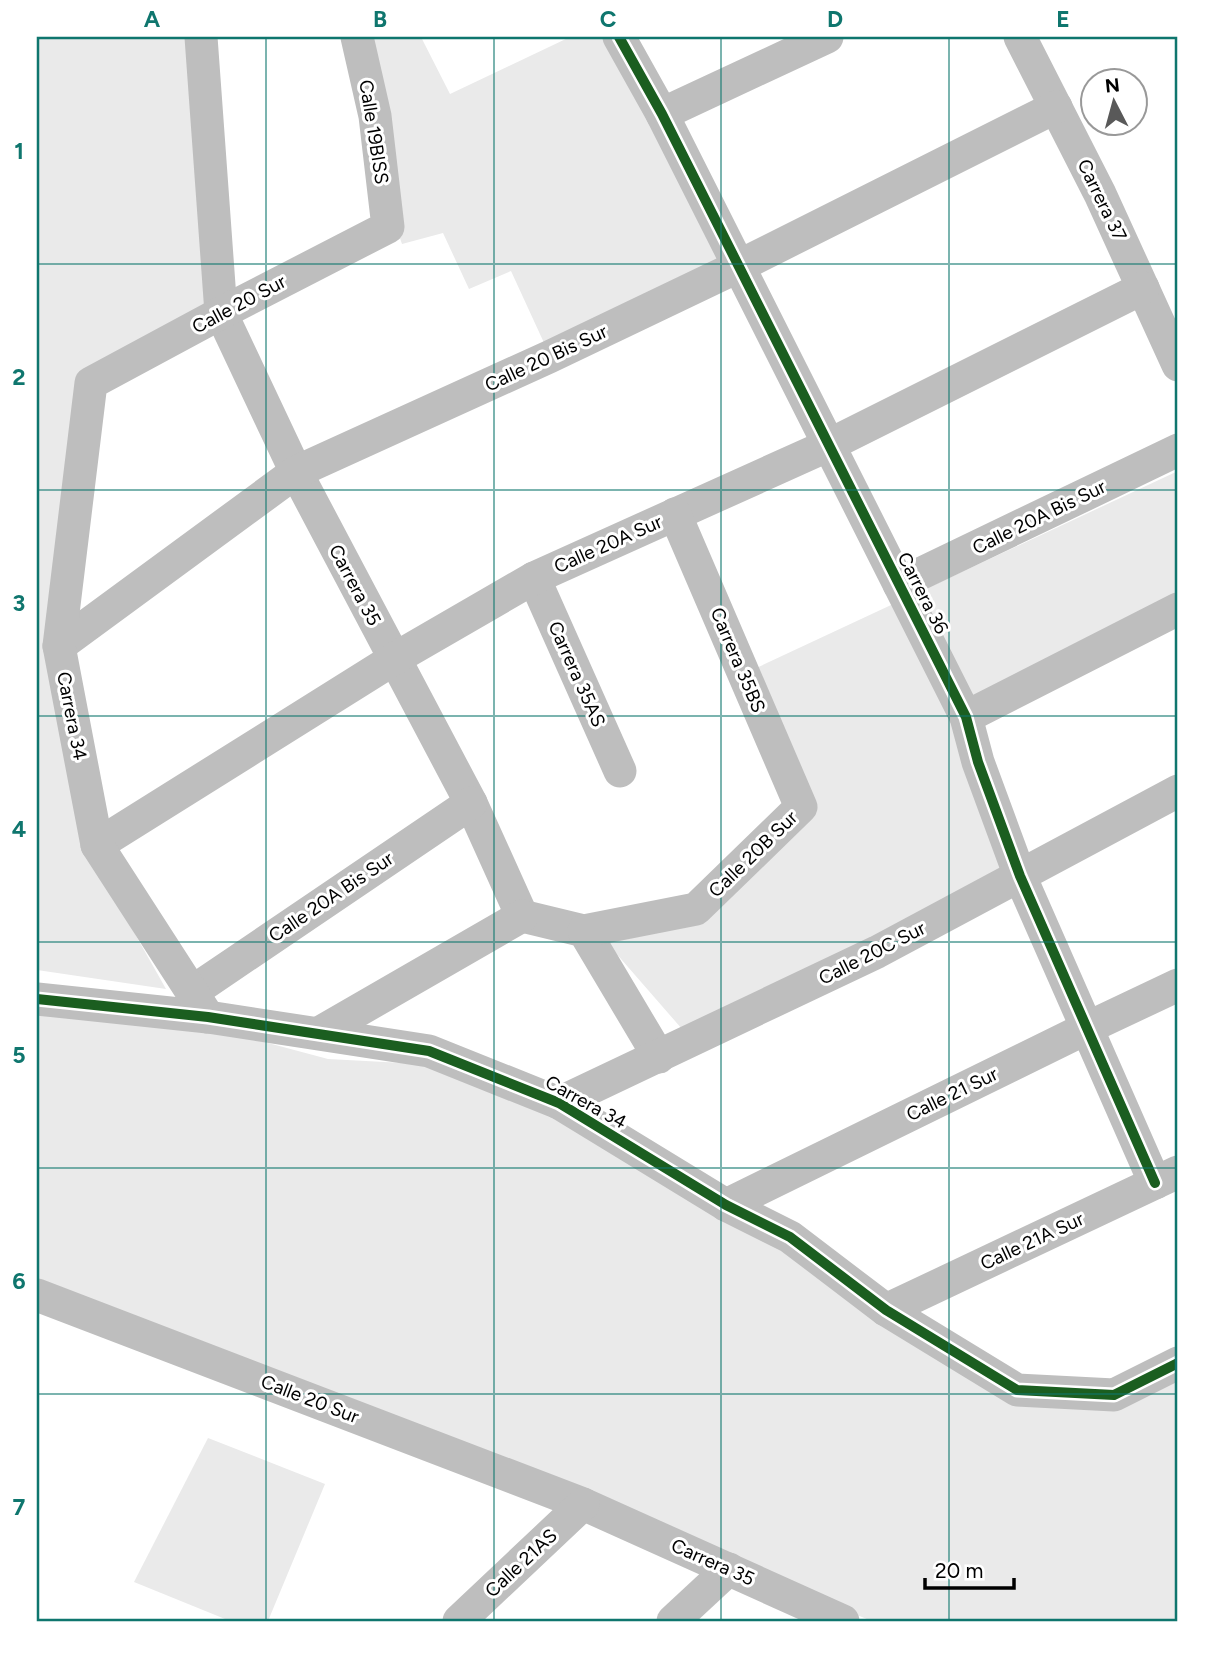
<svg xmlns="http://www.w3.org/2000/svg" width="1215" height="1658" font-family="Figtree,sans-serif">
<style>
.green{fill:#eaeaea}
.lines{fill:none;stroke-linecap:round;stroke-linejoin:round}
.street{stroke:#bebebe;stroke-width:33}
.cycleway-casing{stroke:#fff;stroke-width:15}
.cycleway{stroke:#1b5e20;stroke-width:10}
.grid{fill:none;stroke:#0f766e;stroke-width:2;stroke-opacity:0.55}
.labels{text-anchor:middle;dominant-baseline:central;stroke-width:6;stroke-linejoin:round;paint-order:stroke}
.street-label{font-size:19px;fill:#000;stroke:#fff}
.neatline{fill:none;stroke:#0f766e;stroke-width:2.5}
.grid-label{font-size:23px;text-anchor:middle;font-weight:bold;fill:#0f766e}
</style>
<rect width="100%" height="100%" fill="#fff"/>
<g class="green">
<polygon points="37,37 186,37 205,311 82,378 51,629 91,856 166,989 37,970"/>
<polygon points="368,37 421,37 450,94 570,37 605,37 722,260 545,345 511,271 469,289 443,233 402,244 395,224"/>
<polygon points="1178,471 1178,597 951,708 1010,880 682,1029 601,936 705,915 810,805 752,670"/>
<polygon points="37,1012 227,1032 328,1059 441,1065 566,1115 1009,1392 1178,1377 1178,1621 872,1621 37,1291"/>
<polygon points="208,1438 325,1484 268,1621 230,1621 134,1582"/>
</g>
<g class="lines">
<g class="street">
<polyline points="201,37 221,313 296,472 471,803 522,916"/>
<polyline points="619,37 662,114 966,717 978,762 1020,876 1155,1183"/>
<polyline points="1020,37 1100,194 1178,365"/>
<polyline points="662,114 827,37"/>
<polyline points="534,578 620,771"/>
<polyline points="899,584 1178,450"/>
<polyline points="59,646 296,472 549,357 739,266 1056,107"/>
<polyline points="966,717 1178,609"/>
<polyline points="97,845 394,659 534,578 829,445 1143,288"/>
<polyline points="522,916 584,931 659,1057"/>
<polyline points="584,931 696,909 801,807 675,514"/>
<polyline points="192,992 471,803"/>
<polyline points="37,999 208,1017 429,1051 559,1103 726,1205 790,1237 886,1310 1017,1390 1114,1395 1178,1363"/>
<polyline points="208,1017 97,845 59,646 91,383 221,313 388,227 375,116 357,37"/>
<polyline points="319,1033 522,916"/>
<polyline points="559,1103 877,952 1178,791"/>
<polyline points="726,1205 1087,1028 1178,985"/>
<polyline points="37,1295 583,1504 843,1621"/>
<polyline points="886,1310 1178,1172"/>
<polyline points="459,1621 583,1504"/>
<polyline points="673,1621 729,1569"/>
</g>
<defs>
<g id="cycleway">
<polyline points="619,37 662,114 966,717 978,762 1020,876 1155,1183"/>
<polyline points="37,999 208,1017 429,1051 559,1103 726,1205 790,1237 886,1310 1017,1390 1114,1395 1178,1363"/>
</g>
</defs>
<use href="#cycleway" class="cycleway-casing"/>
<use href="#cycleway" class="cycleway"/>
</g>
<path class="grid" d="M266,37V1621M494,37V1621M721,37V1621M949,37V1621M37,264H1178M37,490H1178M37,716H1178M37,942H1178M37,1168H1178M37,1394H1178"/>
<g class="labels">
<g class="street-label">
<text transform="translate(374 132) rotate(81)">Calle 19BISS</text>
<text transform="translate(1102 200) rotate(64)">Carrera 37</text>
<text transform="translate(239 304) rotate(-28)">Calle 20 Sur</text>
<text transform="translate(546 358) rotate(-25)">Calle 20 Bis Sur</text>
<text transform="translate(1039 517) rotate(-26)">Calle 20A Bis Sur</text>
<text transform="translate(608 544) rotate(-24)">Calle 20A Sur</text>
<text transform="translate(355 585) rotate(62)">Carrera 35</text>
<text transform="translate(923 593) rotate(63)">Carrera 36</text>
<text transform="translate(738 660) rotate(67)">Carrera 35BS</text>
<text transform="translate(577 674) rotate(66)">Carrera 35AS</text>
<text transform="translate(72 716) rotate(79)">Carrera 34</text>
<text transform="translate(753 854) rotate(-44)">Calle 20B Sur</text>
<text transform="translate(331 897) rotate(-34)">Calle 20A Bis Sur</text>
<text transform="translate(872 953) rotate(-27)">Calle 20C Sur</text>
<text transform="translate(952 1094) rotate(-26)">Calle 21 Sur</text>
<text transform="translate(586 1102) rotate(29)">Carrera 34</text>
<text transform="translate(1032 1241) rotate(-25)">Calle 21A Sur</text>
<text transform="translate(310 1399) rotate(21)">Calle 20 Sur</text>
<text transform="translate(713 1562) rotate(24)">Carrera 35</text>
<text transform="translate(521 1563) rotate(-43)">Calle 21AS</text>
</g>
</g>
<rect width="1215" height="1658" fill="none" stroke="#ffffff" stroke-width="77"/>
<g transform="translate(1114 102) rotate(354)"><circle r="33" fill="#ffffff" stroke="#999999" stroke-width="2"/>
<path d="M0-5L12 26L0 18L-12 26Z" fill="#595959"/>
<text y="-10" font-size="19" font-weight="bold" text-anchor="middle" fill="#000000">N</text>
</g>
<path d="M925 1578v10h89v-10" fill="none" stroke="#000000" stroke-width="3.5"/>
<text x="935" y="1578" font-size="21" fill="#000000" stroke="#ffffff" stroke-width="5" paint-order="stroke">20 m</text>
<rect x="38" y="38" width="1138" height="1582" class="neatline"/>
<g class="grid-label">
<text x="152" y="27">A</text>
<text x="380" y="27">B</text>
<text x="608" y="27">C</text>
<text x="835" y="27">D</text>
<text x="1063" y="27">E</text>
<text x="19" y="159">1</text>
<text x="19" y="385">2</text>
<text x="19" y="611">3</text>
<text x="19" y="837">4</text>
<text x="19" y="1063">5</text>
<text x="19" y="1289">6</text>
<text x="19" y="1515">7</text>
</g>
</svg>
